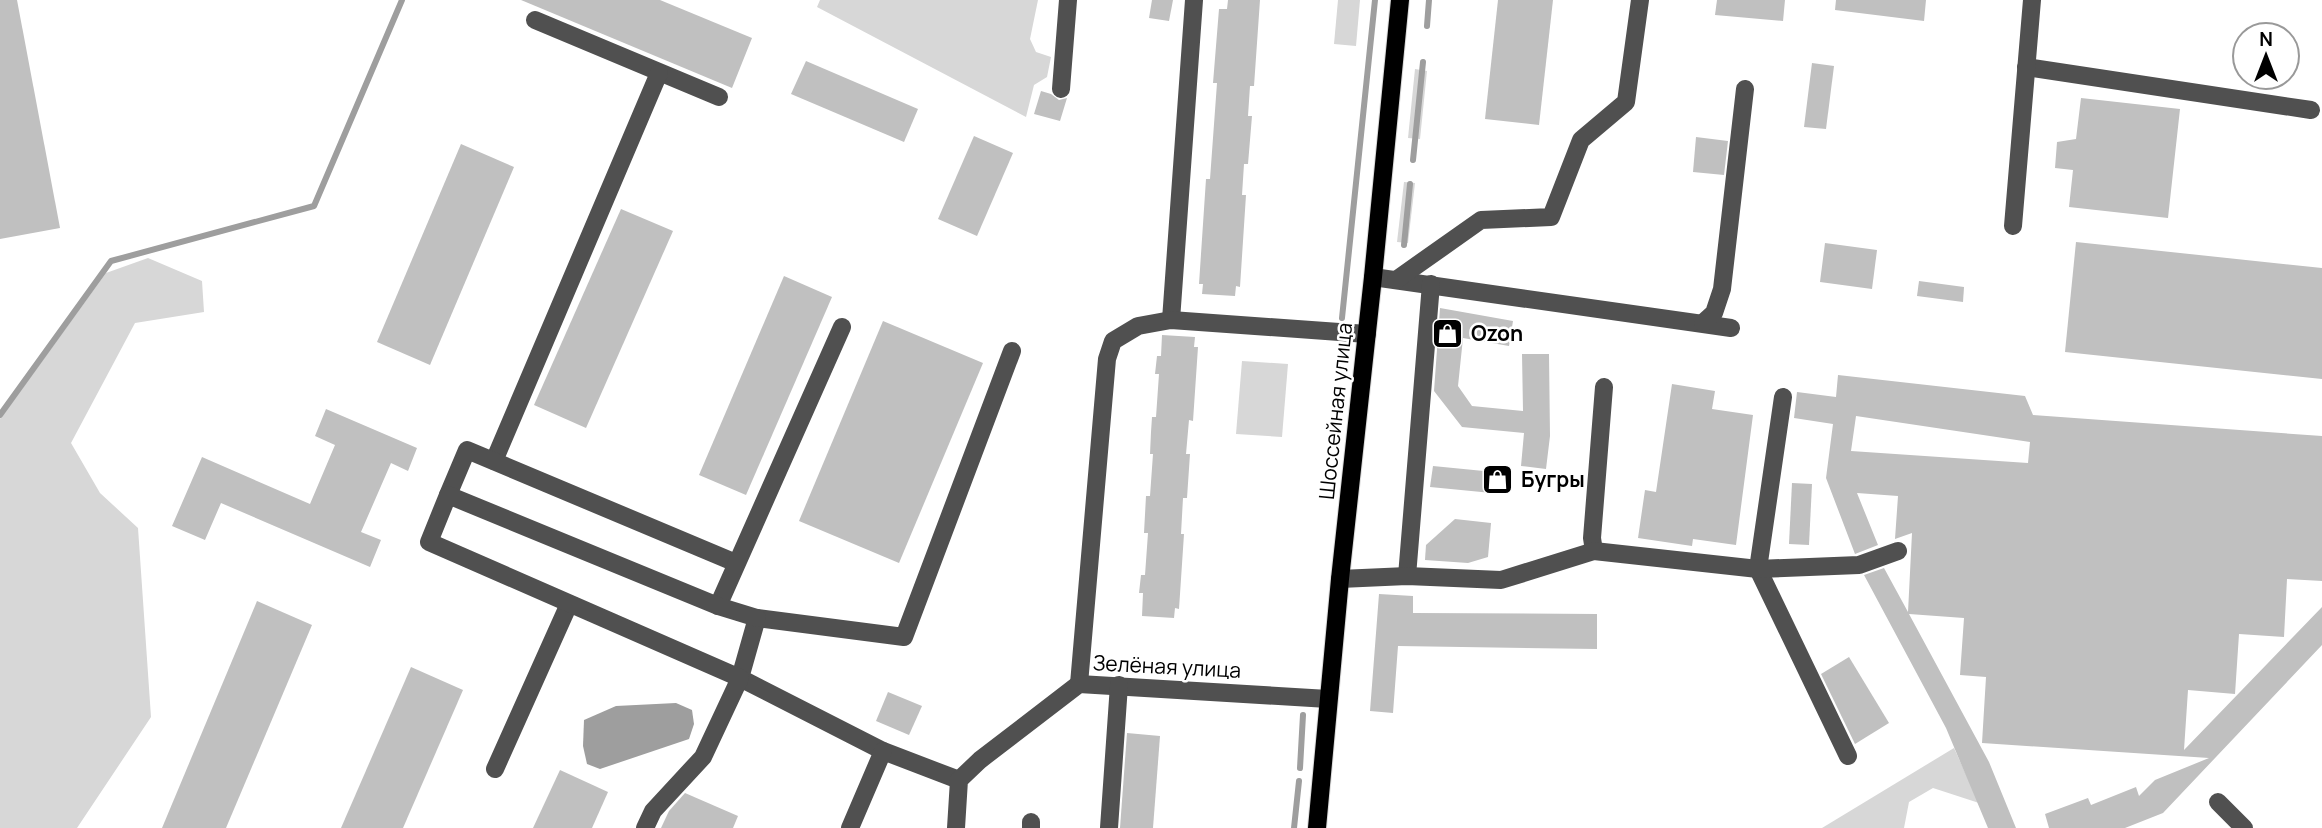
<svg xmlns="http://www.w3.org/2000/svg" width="2322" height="828" font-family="Manrope,sans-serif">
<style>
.green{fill:#d7d7d7}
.water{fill:#9e9e9e}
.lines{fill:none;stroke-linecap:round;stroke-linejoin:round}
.stream{stroke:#9e9e9e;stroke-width:6}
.building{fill:#c0c0c0;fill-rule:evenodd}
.major-casing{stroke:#dbdbdb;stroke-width:20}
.minor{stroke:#505050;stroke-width:18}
.major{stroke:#000;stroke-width:18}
.labels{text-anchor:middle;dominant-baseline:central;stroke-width:5;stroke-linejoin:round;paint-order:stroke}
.poi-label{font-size:21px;font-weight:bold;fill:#000;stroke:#fff;text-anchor:start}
.street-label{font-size:21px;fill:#000;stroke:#fff}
</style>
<rect width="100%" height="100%" fill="#fff"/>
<g class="green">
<polygon points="820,0 1038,0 1030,39 1036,52 1051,57 1047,77 1034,85 1026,117 817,7"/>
<polygon points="1338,0 1360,0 1356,46 1334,44"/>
<polygon points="1415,69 1427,71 1420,139 1408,138"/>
<polygon points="1404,182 1415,183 1408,243 1397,242"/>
<polygon points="148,258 202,281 204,312 135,323 71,443 100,493 138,528 151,717 77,828 0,828 0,419 106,273"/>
<polygon points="1242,361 1288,364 1282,437 1236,434"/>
<polygon points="1954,748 1979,803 1933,788 1909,802 1904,828 1822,828"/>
</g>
<polygon class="water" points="676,703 692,710 694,724 689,739 600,769 587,764 583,746 584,720 616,706"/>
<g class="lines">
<g class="stream">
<polyline points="1427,26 1429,0"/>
<polyline points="1413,160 1423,62"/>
<polyline points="1404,245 1410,184"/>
<polyline points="1342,318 1375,0"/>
<polyline points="0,415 111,261 314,206 402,0"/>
<polyline points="1300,768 1303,715"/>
<polyline points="1294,828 1299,781"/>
</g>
</g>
<g class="building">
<polygon points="0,0 17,0 60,228 0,239"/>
<polygon points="521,0 660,0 752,38 732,88"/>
<polygon points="1152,0 1173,0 1169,21 1149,18"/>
<polygon points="1228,0 1260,0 1254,86 1250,86 1248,116 1252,116 1248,164 1244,164 1242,195 1246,195 1240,287 1236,286 1235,296 1202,294 1203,284 1199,284 1206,179 1210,179 1217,83 1213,83 1219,9 1227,9"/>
<polygon points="1498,0 1553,0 1539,125 1485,119"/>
<polygon points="1717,0 1785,0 1783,21 1715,15"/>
<polygon points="1836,0 1926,0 1924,21 1835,10"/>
<polygon points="806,61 918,109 904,142 791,94"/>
<polygon points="1812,63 1834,66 1826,129 1804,127"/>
<polygon points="1041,91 1051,94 1059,100 1067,98 1060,121 1034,114"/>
<polygon points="2081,98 2180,109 2168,218 2069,207 2073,170 2055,168 2057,142 2076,139"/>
<polygon points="974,136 1013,153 977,236 938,219"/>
<polygon points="1696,137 1728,141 1724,175 1693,172"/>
<polygon points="461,144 514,167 430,365 377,342"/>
<polygon points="621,209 673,231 586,428 534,405"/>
<polygon points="2076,242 2322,268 2322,379 2065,352"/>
<polygon points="1825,243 1877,250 1872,289 1820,282"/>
<polygon points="784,276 832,297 746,495 699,475"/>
<polygon points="1919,281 1964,287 1963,302 1917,296"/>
<polygon points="1440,308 1513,321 1509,346 1463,338 1458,386 1472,406 1523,411 1522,354 1549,354 1550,436 1546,469 1521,466 1524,433 1462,427 1434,391"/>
<polygon points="883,321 983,363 899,563 799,521"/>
<polygon points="1162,335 1195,337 1194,347 1198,347 1193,421 1189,420 1186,454 1190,454 1187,498 1183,498 1181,534 1184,534 1179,609 1175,608 1174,618 1142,616 1143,593 1139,593 1141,575 1145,575 1148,533 1144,533 1146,496 1150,496 1153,454 1150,454 1151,432 1152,417 1156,417 1159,374 1155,374 1157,356 1161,356"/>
<path d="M1838,375L2025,396L2033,415L2322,436V581L2287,579L2284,637L2239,634L2235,694L2188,690L2184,750L2322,607V645L2163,813L2125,828H2049L2045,814L2088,798L2091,805L2136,787L2139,796L2155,780L2209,758L1982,743L1986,677L1960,675L1964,618L1909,614L1989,762L2016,828H1988L1946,728L1864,575L1884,568L1908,612L1912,533L1895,539L1898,496L1857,493L1878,545L1855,554L1826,478L1833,424L1794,418L1797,392L1836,397ZM1856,416L2030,442L2028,463L1851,451Z"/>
<polygon points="1672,384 1715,391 1712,409 1753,415 1736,545 1693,539 1692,546 1638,538 1645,490 1656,492"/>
<polygon points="326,409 417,448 408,471 391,463 361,532 381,540 370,567 221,503 205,540 172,526 202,457 310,504 335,445 315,436"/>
<polygon points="1433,466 1504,473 1502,494 1430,487"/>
<polygon points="1792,483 1812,484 1809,545 1789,544"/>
<polygon points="1455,519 1491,523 1488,557 1468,563 1425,560 1426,545"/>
<polygon points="1379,594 1413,596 1413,613 1597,614 1597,649 1398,646 1393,713 1370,711"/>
<polygon points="257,601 312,625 226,828 162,828"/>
<polygon points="1849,657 1889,723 1855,744 1821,674"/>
<polygon points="411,667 463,690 403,828 341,828"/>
<polygon points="888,692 922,706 909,735 876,721"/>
<polygon points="1127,733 1160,736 1153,828 1120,828"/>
<polygon points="560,770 608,792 592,828 533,828"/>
<polygon points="685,793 738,816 733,828 661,828 669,811"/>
</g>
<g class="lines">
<defs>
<polyline id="major" points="1317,828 1340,579 1373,277 1400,0"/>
</defs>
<use href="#major" class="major-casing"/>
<g class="minor">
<polyline points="535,20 719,97"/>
<polyline points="2026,67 2311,110"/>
<polyline points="1061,89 1068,0"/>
<polyline points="2013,226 2032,0"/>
<polyline points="1373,277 1731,328"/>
<polyline points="1396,280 1481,220 1551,217 1581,140 1626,102 1640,0"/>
<polyline points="1171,320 1194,0"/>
<polyline points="1703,323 1714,313 1722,289 1745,89"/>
<polyline points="1783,397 1758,569 1848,756"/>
<polyline points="494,461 659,73"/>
<polyline points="448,495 467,450 736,563"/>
<polyline points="1594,551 1592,538 1604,387"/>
<polyline points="1407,576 1431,284"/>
<polyline points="1340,579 1407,576 1501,580 1594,551 1758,569 1859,565 1898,551"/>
<polyline points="718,606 842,327"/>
<polyline points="1079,684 1107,359 1113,341 1138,326 1171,320 1367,334"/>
<polyline points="495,769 569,604"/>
<polyline points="959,780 883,751 740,678 757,618 904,637 1012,351"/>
<polyline points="2218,802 2244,828"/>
<polyline points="645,828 653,811 703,757 740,678 429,542 448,495 718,606 757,618"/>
<polyline points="850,828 883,751"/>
<polyline points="956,828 959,780 980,760 1079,684 1328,699"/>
<polyline points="1031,828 1031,822"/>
<polyline points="1109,828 1119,685"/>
</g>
<use href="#major" class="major"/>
</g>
<defs>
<symbol id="shop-square" viewBox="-11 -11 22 22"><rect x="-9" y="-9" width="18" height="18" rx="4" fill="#000" stroke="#fff"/><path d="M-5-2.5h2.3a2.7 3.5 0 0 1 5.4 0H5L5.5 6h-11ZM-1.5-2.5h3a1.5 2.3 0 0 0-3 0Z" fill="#fff"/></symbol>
</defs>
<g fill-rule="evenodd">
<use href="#shop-square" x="1430" y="316" width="35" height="35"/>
<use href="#shop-square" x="1480" y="462" width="35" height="35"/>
</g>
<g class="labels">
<g class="poi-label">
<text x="1471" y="333">Ozon</text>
<text x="1521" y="479">Бугры</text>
</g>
<g class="street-label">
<text transform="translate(1335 411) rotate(-84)">Шоссейная улица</text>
<text transform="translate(1167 666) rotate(3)">Зелёная улица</text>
</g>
</g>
<g transform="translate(2266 56)"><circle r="33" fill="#ffffff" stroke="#999999" stroke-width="2"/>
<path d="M0-5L12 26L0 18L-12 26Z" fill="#000000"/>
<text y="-10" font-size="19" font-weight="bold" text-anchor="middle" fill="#000000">N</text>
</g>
</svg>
